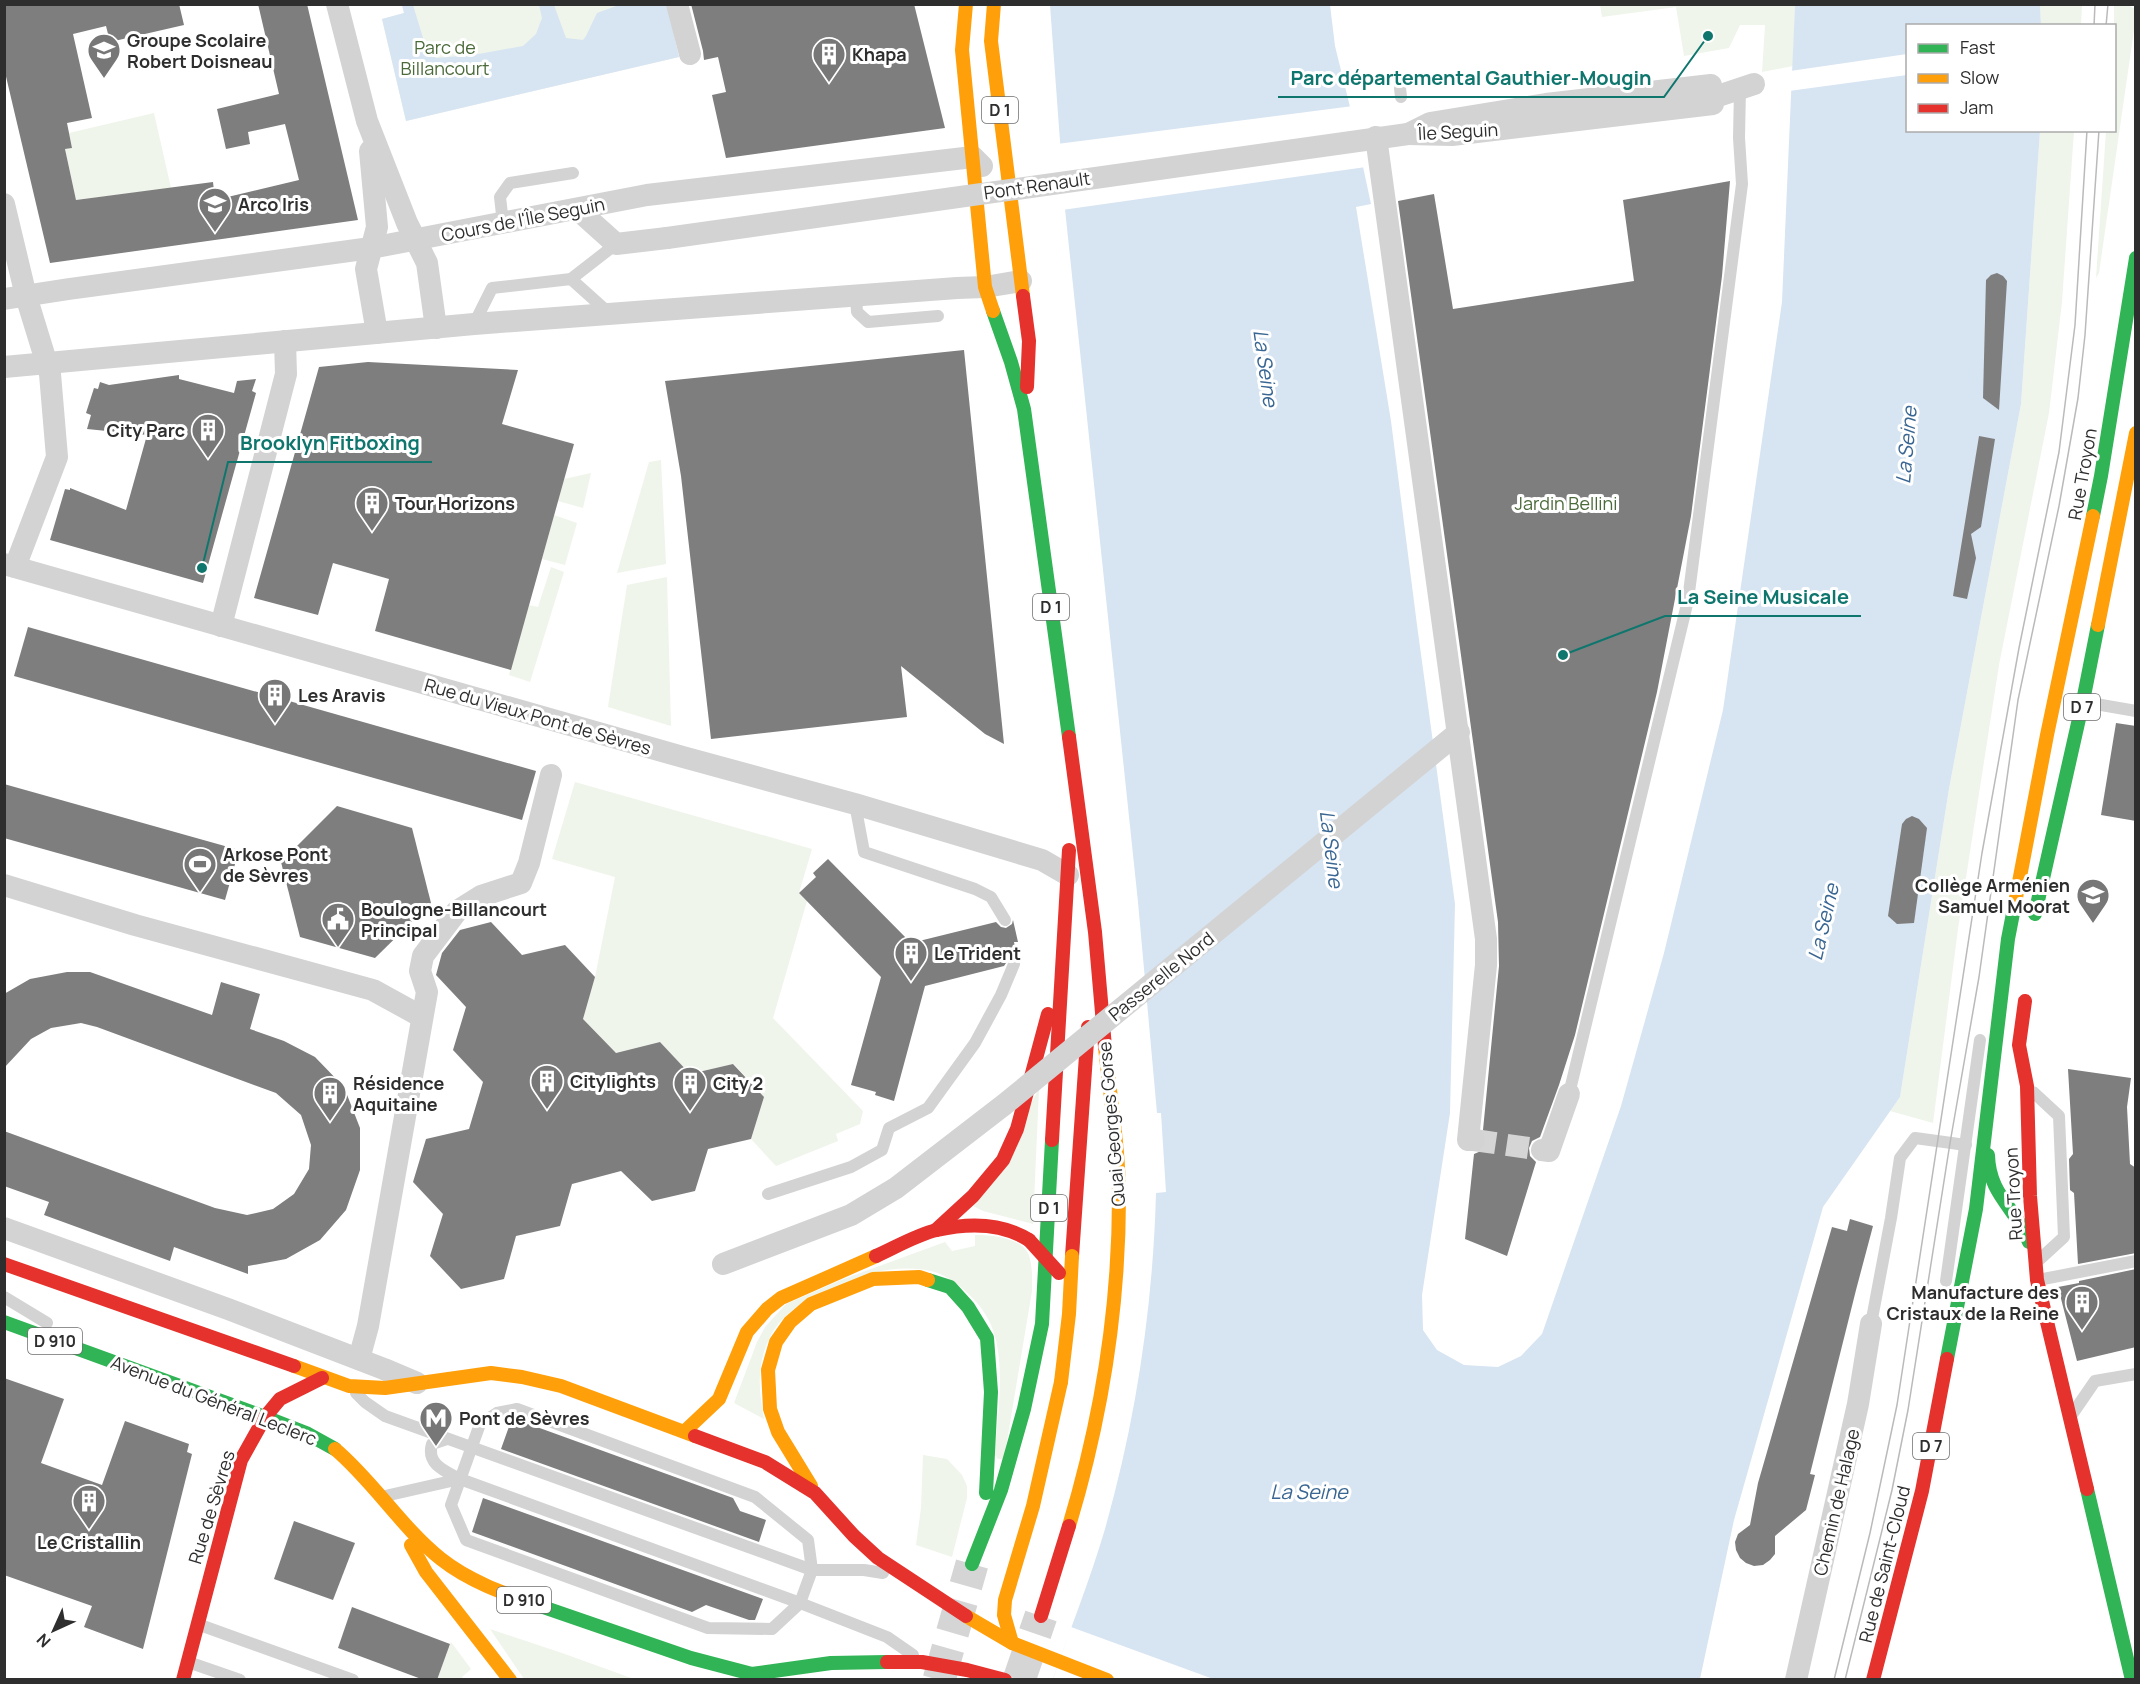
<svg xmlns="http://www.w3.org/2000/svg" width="2140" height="1684" font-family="Manrope,sans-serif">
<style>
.green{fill:#eff5eb}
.water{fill:#d7e4f2}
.pier{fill:#fff}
.building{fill:#7e7e7e}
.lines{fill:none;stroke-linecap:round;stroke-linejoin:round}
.street-tunnel{stroke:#d5d5d5;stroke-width:22;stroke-dasharray:22 11;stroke-linecap:butt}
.primary-tunnel{stroke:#d5d5d5;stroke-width:33;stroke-dasharray:33 16;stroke-linecap:butt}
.lane{stroke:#d3d3d3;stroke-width:12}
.street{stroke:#d3d3d3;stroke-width:22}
.fast{stroke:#30b455;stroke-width:14}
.slow{stroke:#ff9f0a;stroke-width:14}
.jam{stroke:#e5322d;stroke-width:14}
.tram{stroke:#bababa;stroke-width:1.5}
.street-bridge{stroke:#d3d3d3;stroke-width:22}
.slow-bridge{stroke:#ff9f0a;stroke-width:14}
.jam-bridge{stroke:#e5322d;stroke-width:14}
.labels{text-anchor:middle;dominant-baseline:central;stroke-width:6;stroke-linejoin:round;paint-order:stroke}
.shield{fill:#fff;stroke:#6d6d6d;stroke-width:1.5}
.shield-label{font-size:16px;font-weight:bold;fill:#2e2e2e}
.poi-label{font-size:18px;font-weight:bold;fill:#2e2e2e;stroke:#fff;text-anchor:start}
.park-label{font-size:18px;fill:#4b6a3a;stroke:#fff}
.street-label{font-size:18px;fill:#2e2e2e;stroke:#fff}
.water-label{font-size:20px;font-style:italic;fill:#396692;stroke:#fff}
.leader{fill:none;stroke:#0f766e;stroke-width:2}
.callout-dot{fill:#0f766e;stroke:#fff;stroke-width:2}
.callout-label{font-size:20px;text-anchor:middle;font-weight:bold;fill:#0f766e;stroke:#fff;stroke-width:6;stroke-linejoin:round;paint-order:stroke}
</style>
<rect width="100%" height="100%" fill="#fff"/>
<g class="green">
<polygon points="402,5 667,5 679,57 406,121 382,19 404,13"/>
<polygon points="1600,5 1795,5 1793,66 1762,72 1765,25 1740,25 1729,48 1684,56 1676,7 1602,17"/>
<polygon points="2040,5 2082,5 2081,25 2041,25"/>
<polygon points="2114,5 2128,5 2135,9 2136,16 2099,273 2096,278 2106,131 2114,130"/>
<polygon points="154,113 171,188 76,200 65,149 72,148 69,133"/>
<polygon points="2040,131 2074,131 2062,302 2049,413 1999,665 1958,929 1933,1123 1890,1111 1900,1097 1949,789 2021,404"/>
<polygon points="661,460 666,564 617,573 649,462"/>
<polygon points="591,473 583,508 558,501 564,479"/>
<polygon points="554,515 577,523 565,565 542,559"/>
<polygon points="551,567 564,572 530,682 509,675 529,605 538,607"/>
<polygon points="667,577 671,726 608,707 627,585"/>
<polygon points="575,782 812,849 799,893 807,901 773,1018 863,1111 860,1124 836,1134 838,1141 776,1166 751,1139 764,1097 734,1064 690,1074 660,1042 616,1053 583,1019 595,977 615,877 552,859"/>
<polygon points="1039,1089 1033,1224 983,1211 973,1206"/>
<path d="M975,1235C991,1235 1019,1237 1028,1253C1033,1265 1032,1279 1032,1291L1004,1459H998L995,1455C997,1416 1007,1362 991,1325C983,1305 960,1283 940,1274C924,1267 895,1267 877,1272C865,1275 852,1282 839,1286C810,1297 783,1310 769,1339C756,1366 759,1392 764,1419L734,1403L757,1342L765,1327L786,1304L841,1280L945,1242L952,1251L975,1246Z"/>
<polygon points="923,1455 947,1459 962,1475 967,1486 967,1498 952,1557 916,1545 921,1508"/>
<polygon points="490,1629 562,1653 634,1679 524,1679"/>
<polygon points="451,1642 471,1669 462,1677 464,1679 437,1680"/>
</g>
<g class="water">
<polygon points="402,5 413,5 427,51 436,58 473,55 523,46 536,34 542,18 539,5 554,5 566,38 583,40 586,36 597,13 619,5 667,5 679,57 406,121 382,19 404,13"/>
<path d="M1050,5H1330L1335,46L1351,111L1371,204L1356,207L1391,421L1417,625L1455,904L1450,1113L1422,1295L1423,1330L1437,1350L1464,1365L1498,1367L1521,1356L1542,1334L1621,1106L1664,953L1723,710L1782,302L1795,5H2040L2041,25L1908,26V130L2040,131L2021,404L1949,789L1900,1097L1823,1207L1734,1520L1700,1679H1053C1070,1629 1090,1580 1105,1529C1136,1420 1153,1306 1156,1193L1166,1192L1161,1113H1157L1138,902L1065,209Z"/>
</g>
<g class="pier">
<polygon points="1907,54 1907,75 1789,91 1790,71"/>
<polygon points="1353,106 1366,167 1062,210 1057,144"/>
<polygon points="1071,1627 1216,1680 1053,1679"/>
</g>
<g class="building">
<polygon points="4,4 179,4 184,25 110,42 106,26 73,34 92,118 67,123 72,148 65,149 76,200 213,182 215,200 299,180 285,124 248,132 250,144 226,149 217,109 279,94 258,4 307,4 358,220 50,263 4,68"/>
<polygon points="691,4 914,4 945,128 726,158 712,95 726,92 718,57 704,60 703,51"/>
<polygon points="1730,181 1722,276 1691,516 1657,692 1575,1035 1559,1085 1540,1137 1532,1141 1529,1148 1530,1156 1536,1162 1507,1256 1465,1239 1474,1154 1481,1151 1486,1146 1487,1141 1483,1130 1499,966 1498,922 1398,201 1434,194 1453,309 1634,281 1623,200"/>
<polygon points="1997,273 2003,276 2007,281 1999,410 1983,398 1986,280 1991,275"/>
<polygon points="964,350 1004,744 985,734 901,666 907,717 711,739 681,476 665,381"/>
<polygon points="368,362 518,370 502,424 574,444 511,670 375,631 389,579 333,563 318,615 254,598 319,367"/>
<polygon points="179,375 179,379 234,393 237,381 256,379 252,391 256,393 203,583 50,540 65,489 70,490 70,488 126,510 147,435 87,429 91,415 86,413 94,388 98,389 100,382 109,385"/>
<polygon points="1979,436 1995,439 1981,527 1971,534 1976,558 1967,599 1953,596"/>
<polygon points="28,627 536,771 522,820 14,676"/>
<polygon points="2116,723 2136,726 2136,821 2101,815"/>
<polygon points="4,784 239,850 225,900 4,838"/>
<polygon points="337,806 412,828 431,903 375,958 300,937 281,862"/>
<polygon points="1912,816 1919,819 1927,828 1914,923 1897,924 1888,916 1902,824 1906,819"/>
<polygon points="828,859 911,943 996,922 1001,927 1006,928 1012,924 1013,920 1018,942 1014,942 1017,957 1010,957 1004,966 925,986 894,1101 875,1095 876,1092 851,1085 881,977 799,893 816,877 813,873"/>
<polygon points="491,922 522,955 565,945 595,977 583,1019 616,1053 660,1042 690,1074 733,1064 764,1097 751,1139 708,1149 695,1191 652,1201 621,1171 572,1184 560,1226 516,1236 504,1279 461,1289 430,1256 443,1214 413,1182 426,1139 469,1129 483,1082 453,1050 466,1007 436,975 442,953 460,930"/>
<polygon points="67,972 90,972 212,1015 221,982 260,994 250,1029 284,1041 315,1057 344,1087 360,1128 360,1170 346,1210 320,1240 286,1259 248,1266 248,1274 174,1247 170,1261 44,1215 49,1202 4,1186 4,1131 215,1208 247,1215 273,1209 294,1194 309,1169 311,1145 301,1115 276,1093 97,1027 81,1023 51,1028 31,1039 4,1068 4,994 30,979"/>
<polygon points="2068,1069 2131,1078 2127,1107 2130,1164 2136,1168 2136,1253 2078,1264 2074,1193 2070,1190 2069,1159 2073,1154"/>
<polygon points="1850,1219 1873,1226 1856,1290 1810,1474 1815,1475 1806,1510 1775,1536 1775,1554 1770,1560 1763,1565 1754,1566 1746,1563 1740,1558 1736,1550 1735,1542 1738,1534 1750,1525 1758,1483 1832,1227 1847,1231"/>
<polygon points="2136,1269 2136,1347 2077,1361 2058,1287 2079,1283 2079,1281"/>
<polygon points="4,1378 64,1399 41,1463 102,1485 125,1421 189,1444 187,1452 192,1454 143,1649 84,1627 92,1606 4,1575"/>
<polygon points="512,1418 733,1498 740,1511 766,1520 759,1542 501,1449"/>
<polygon points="483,1498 763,1599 755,1620 749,1620 706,1605 692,1612 472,1532"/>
<polygon points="294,1521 355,1543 333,1600 274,1579"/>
<polygon points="352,1607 450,1644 437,1680 424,1680 338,1648"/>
</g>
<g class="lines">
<polyline class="street-tunnel" points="1474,1140 1542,1150"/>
<g class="primary-tunnel">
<polyline points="939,1680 972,1564"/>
<polyline points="1019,1680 1041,1616"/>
</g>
<g class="lane">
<polyline points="1400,88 1401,97"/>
<polyline points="503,223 500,197 510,183 573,173"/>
<polyline points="571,279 616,244"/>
<polyline points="856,296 857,312 868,322 938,316"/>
<polyline points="474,324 492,288 571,279 610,314"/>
<polyline points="2084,702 2136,711"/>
<polyline points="855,804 864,852 975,889 991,897 1005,920"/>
<polyline points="2033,1092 2059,1116 2064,1237 2040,1259"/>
<polyline points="1569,1094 1688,600 1742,184 1739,138 1740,88"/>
<polyline points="768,1194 851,1167 882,1150 889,1128 928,1108 975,1043 1001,995 1014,964"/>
<polyline points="2038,1280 2136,1261"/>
<polyline points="1946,1281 1980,1040"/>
<polyline points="4,1297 47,1323"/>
<polyline points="1871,1324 1891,1218 1900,1158 1915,1138 1966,1145"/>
<polyline points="356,1393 365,1402 385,1416 812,1570 864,1570 883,1573"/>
<polygon points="517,1409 755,1497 808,1540 812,1570 800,1603 772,1629 708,1628 466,1540 451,1505 480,1424 497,1413"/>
<polyline points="2073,1413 2095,1381 2136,1374"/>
<path d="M447,1439L432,1444C426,1464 445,1471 460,1479L800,1603L887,1637L913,1655"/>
<polyline points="385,1496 460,1479"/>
<polyline points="200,1625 353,1680"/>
<polyline points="188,1662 240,1680"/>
</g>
<g class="street">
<polyline points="337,4 367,121 407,223 427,263 436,328"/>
<polyline points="677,4 690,54"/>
<polygon points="1711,85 1713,104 1452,135 1408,134 1430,123 1546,104"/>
<polyline points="1712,98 1754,84"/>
<polyline points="1376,137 1486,939 1486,965 1468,1140 1474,1140"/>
<polyline points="370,151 377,227 366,269 377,333"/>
<polyline points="4,204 26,296 50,374 57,457 15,567"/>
<polyline points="577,209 616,244 667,238"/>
<polyline points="4,299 69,289 371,248 647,195 973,157 982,166"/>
<polyline points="4,367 474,324 957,288 985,287 1021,281"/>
<polyline points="4,564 683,757 855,804 1042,860 1068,875"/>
<polyline points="221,626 286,374 285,341"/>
<polyline points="4,885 135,925 373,990 422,1017"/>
<polyline points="1542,1150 1549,1151 1569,1094"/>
<polyline points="4,1228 228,1309 384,1369 417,1383"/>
<polyline points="359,1359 368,1326 427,992 420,971 423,956 457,911 481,896 521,883 529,863 551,775"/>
<polyline points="1796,1680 1858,1404 1871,1324"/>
</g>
<g class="fast">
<polyline points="993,311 1011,362 1024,409 1069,737"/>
<polyline points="2093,516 2101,476 2136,258"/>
<polyline points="2035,914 2083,701 2098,625"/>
<path d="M1988,1155C1989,1196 2016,1207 2029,1242"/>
<polyline points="928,1280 950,1287 968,1307 987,1338 991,1392 986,1493"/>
<polyline points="4,1322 265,1417 306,1433 335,1449"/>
<polyline points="1947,1359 1976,1209 2008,939 2015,903"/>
<polyline points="2087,1489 2132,1680"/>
<polyline points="972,1564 1001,1490 1024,1409 1042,1324 1052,1140"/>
<polyline points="540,1606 691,1658 752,1674 831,1663 887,1662"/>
</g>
<g class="slow">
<polyline points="966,4 962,50 985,287 993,311"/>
<polyline points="994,4 991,41 1023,296"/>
<polyline points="2098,625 2136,433"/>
<polyline points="2015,903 2047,735 2093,516"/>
<polyline points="294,1366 349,1386 385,1388 491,1373 522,1377 561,1386 695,1436"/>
<polyline points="685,1431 719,1399 747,1332 767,1309 781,1298 876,1256"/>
<path d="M335,1449C374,1482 401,1527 441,1559C470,1582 506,1594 540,1606"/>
<polyline points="811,1486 778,1432 770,1409 768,1370 776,1342 790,1322 811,1304 873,1279 919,1277 928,1280"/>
<path d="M1069,1526C1101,1420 1119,1308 1119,1197C1119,1147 1110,1097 1105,1047"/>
<polyline points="411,1545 426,1572 510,1680"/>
<polyline points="966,1616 1012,1643 1107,1680"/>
<polyline points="1012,1643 1004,1615 1005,1600 1033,1506 1061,1382"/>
</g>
<g class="jam">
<polyline points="1023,296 1029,341 1027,387"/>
<polyline points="1069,737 1095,932 1105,1047"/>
<polyline points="2025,1001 2019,1045 2027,1086 2030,1196 2037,1280 2087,1489"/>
<polyline points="1052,1140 1069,850"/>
<polyline points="936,1230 973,1196 1003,1160 1017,1129 1048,1014"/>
<path d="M876,1256C894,1248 918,1234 937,1230C968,1223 1002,1223 1029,1240"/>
<polyline points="1072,1256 1088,1027"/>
<polyline points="4,1264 294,1366"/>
<polyline points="695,1436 765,1462 815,1493 854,1536 878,1558 966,1616"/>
<polyline points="1041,1616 1069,1526"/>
<polyline points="887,1662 922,1662 967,1670 1005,1680"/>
<polyline points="183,1680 241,1460 265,1417 280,1399 322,1378"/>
<polyline points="1873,1680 1922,1491 1947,1359"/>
</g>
<g class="tram">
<polyline points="2094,26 2095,4"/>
<polyline points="2106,26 2108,4"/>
<polyline points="1834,1680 1870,1533 1897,1405 1982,853 2019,648 2059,452 2075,325 2087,130"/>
<polyline points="1845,1680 1892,1490 1908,1410 1950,1143 1979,977 2018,700 2059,506 2078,398 2085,335 2099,130"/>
</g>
<g class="street-bridge">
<polyline points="667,238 1408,134"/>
<polyline points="723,1264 851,1215 896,1188 1005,1104 1459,732"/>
</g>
<polyline class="slow-bridge" points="1061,1382 1069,1314 1072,1256"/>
<polyline class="jam-bridge" points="1029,1240 1059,1273"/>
</g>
<defs>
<symbol id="school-pin" viewBox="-11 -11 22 30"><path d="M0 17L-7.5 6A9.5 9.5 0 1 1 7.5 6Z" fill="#777" stroke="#fff"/><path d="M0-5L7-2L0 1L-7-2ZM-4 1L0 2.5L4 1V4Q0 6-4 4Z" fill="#fff"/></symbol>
<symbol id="building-pin" viewBox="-11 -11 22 30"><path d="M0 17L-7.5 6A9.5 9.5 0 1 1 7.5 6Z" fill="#777" stroke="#fff"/><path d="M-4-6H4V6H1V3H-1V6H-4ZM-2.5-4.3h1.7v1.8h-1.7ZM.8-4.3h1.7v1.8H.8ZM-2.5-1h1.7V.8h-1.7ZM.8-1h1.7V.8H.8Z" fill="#fff"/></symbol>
<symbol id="stadium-pin" viewBox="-11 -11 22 30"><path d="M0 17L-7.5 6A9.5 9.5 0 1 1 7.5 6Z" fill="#777" stroke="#fff"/><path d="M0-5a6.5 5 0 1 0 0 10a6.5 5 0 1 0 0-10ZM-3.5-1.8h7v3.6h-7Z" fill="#fff"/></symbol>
<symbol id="civic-pin" viewBox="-11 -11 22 30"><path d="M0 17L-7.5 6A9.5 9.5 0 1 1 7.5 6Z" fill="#777" stroke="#fff"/><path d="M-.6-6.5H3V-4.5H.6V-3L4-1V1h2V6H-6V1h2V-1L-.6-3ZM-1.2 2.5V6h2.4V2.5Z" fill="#fff"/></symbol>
<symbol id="metro-pin" viewBox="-11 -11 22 30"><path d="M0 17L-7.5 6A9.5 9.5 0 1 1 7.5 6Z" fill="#777" stroke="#fff"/><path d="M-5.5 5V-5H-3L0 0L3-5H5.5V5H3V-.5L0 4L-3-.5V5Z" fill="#fff"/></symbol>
</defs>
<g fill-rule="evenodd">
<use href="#school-pin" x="85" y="31" width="38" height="52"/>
<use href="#building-pin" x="810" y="35" width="38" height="52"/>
<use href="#school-pin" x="196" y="185" width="38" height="52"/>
<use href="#building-pin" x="189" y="411" width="38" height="52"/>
<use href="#building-pin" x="353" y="484" width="38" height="52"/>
<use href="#building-pin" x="256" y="676" width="38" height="52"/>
<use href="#stadium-pin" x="181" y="845" width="38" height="52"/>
<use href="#school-pin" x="2074" y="876" width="38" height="52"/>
<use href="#civic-pin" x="319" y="900" width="38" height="52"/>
<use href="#building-pin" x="892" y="934" width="38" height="52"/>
<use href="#building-pin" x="528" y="1062" width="38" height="52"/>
<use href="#building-pin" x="671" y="1064" width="38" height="52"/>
<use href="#building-pin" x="311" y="1074" width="38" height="52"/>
<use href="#building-pin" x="2063" y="1283" width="38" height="52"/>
<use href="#metro-pin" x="417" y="1399" width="38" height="52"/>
<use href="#building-pin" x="70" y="1482" width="38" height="52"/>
</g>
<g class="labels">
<g class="shield">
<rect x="982" y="97" width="36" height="26" rx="4.5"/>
<rect x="1033" y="594" width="36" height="26" rx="4.5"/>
<rect x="2064" y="694" width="36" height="26" rx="4.5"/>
<rect x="1031" y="1195" width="36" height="26" rx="4.5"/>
<rect x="28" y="1328" width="54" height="26" rx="4.5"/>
<rect x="1913" y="1433" width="36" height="26" rx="4.5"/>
<rect x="497" y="1587" width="54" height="26" rx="4.5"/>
</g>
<g class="shield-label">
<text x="1000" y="110">D 1</text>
<text x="1051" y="607">D 1</text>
<text x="2082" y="707">D 7</text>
<text x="1049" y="1208">D 1</text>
<text x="55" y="1341">D 910</text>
<text x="1931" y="1446">D 7</text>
<text x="524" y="1600">D 910</text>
</g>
<g class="poi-label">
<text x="127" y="40">Groupe Scolaire<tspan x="127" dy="21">Robert Doisneau</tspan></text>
<text x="852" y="54">Khapa</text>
<text x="238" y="204">Arco Iris</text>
<text x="185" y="430" text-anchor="end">City Parc</text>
<text x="395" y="503">Tour Horizons</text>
<text x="298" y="695">Les Aravis</text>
<text x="223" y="854">Arkose Pont<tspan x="223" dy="21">de Sèvres</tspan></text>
<text x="2070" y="885" text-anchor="end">Collège Arménien<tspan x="2070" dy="21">Samuel Moorat</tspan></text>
<text x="361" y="909">Boulogne-Billancourt<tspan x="361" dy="21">Principal</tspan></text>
<text x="934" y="953">Le Trident</text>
<text x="570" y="1081">Citylights</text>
<text x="353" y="1083">Résidence<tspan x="353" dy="21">Aquitaine</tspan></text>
<text x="713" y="1083">City 2</text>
<text x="2059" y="1292" text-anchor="end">Manufacture des<tspan x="2059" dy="21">Cristaux de la Reine</tspan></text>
<text x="459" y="1418">Pont de Sèvres</text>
<text x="89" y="1542" text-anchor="middle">Le Cristallin</text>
</g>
<g class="park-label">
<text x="445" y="47">Parc de<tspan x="445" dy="21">Billancourt</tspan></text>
<text x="1566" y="503">Jardin Bellini</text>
</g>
<g class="street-label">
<text transform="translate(1458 131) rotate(-3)">Île Seguin</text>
<text transform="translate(1037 185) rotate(-8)">Pont Renault</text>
<text transform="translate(523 219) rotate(-11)">Cours de l'Île Seguin</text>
<text transform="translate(2082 474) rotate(-80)">Rue Troyon</text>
<text transform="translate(538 716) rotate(16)">Rue du Vieux Pont de Sèvres</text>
<text transform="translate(1161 976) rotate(-39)">Passerelle Nord</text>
<text transform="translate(1111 1124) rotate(-95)">Quai Georges Gorse</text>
<text transform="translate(2013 1194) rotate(-93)">Rue Troyon</text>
<text transform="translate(214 1400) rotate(21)">Avenue du Général Leclerc</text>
<text transform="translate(1836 1502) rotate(-77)">Chemin de Halage</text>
<text transform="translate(211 1507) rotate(-73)">Rue de Sèvres</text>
<text transform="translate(1884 1564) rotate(-76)">Rue de Saint-Cloud</text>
</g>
<g class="water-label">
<text transform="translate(1266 368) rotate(82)">La Seine</text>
<text transform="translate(1906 445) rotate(-85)">La Seine</text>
<text transform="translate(1332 849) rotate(83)">La Seine</text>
<text transform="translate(1823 922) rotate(-77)">La Seine</text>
<text x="1309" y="1491">La Seine</text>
</g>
</g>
<path class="leader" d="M1708 36L1664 97H1278M202 568L228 462H432M1563 655L1665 616H1861"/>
<g class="callout-dot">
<circle cx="1708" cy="36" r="6"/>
<circle cx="202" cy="568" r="6"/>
<circle cx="1563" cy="655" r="6"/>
</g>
<g class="callout-label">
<text x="1471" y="85">Parc départemental Gauthier-Mougin</text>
<text x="330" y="450">Brooklyn Fitboxing</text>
<text x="1763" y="604">La Seine Musicale</text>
</g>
<rect width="2140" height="1684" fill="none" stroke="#2e2e2e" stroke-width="12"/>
<rect x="1906" y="24" width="210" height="108" fill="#ffffff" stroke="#ababab" stroke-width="1.5"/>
<rect x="1918" y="44" width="30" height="9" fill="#30b455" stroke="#ababab" stroke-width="1.5"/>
<text x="1960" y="54" font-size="18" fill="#2e2e2e">Fast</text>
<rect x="1918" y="74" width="30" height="9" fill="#ff9f0a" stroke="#ababab" stroke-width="1.5"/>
<text x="1960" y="84" font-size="18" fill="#2e2e2e">Slow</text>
<rect x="1918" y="104" width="30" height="9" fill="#e5322d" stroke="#ababab" stroke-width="1.5"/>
<text x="1960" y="114" font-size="18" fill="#2e2e2e">Jam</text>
<g transform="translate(54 1630) rotate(225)" stroke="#ffffff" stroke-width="4.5" paint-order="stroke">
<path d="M0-4.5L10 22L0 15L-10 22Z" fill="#2e2e2e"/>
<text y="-9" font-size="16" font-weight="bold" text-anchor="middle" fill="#2e2e2e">N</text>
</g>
</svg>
